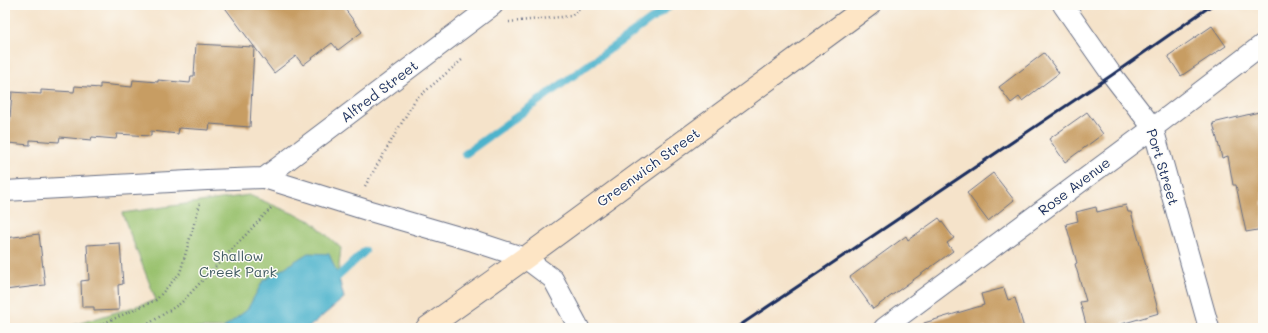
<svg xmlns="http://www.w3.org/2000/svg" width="1268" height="333" font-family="Mali,sans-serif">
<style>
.green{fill:#99c16d;stroke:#5a7866}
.water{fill:#4db3cc;stroke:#347195}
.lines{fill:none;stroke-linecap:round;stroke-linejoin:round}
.stream{stroke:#4db3cc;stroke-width:8}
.building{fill:#c79d64}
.street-casing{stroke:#676e84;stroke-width:22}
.secondary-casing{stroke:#676e84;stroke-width:24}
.path{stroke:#676e84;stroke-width:2.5;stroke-dasharray:1 3;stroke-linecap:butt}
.street{stroke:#fff;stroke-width:20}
.secondary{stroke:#fde5c5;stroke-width:22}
.rail{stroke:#1b2f5e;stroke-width:3}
.labels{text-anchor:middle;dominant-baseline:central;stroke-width:3;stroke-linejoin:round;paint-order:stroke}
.street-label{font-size:14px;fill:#1b2f5e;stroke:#fdfcf7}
.park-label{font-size:14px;fill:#415b62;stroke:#fdfcf7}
</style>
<rect width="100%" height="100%" fill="#fdfcf7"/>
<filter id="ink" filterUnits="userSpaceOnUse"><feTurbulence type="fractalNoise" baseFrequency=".025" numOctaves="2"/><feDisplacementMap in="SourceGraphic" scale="8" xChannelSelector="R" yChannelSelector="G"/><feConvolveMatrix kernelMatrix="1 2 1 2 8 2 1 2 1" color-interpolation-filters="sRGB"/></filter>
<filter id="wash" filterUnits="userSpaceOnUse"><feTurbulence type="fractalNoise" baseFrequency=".012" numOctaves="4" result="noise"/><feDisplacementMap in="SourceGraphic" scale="16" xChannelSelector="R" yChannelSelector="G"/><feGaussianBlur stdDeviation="0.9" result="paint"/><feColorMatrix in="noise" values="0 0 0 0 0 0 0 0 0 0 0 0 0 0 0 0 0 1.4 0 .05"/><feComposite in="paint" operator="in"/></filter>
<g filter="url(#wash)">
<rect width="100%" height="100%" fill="#f5e3ca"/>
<polygon class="green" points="249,195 311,221 341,248 338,275 344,298 304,328 64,328 156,300 122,213"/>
<polygon class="water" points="308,253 329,254 338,275 344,298 308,328 223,328 247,310 263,281"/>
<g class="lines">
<g class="stream">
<polyline points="465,154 671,5"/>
<polyline points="331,283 365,251"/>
</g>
</g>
<g id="blocks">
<g class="building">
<polygon points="223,5 342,5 362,32 338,50 332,43 303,65 296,56 274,73"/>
<polygon points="1212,26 1226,46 1181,76 1168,56"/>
<polygon points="196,44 254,47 250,127 210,124 209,130 179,128 178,134 151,131 151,136 117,134 116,139 92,137 91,140 60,137 59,142 30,140 30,145 8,143 12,92 41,94 41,90 74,92 75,86 100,88 100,84 132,87 133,80 158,82 158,80 190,83 191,76 194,76"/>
<polygon points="1044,53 1059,73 1022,101 1019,97 1011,103 999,87"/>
<polygon points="1263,111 1263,229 1246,232 1236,185 1233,185 1228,156 1222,158 1213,123"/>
<polygon points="1087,112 1103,134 1065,162 1049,139"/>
<polygon points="993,173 1014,200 988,221 967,193"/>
<polygon points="1126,205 1128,212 1131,212 1159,313 1108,328 1087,328 1080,302 1086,301 1075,264 1077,263 1066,224 1078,221 1076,212 1096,207 1097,212"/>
<polygon points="939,218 954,238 947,243 953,251 873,309 850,277 906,236 908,240"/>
<polygon points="39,234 45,285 5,290 5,238"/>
<polygon points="120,243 123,284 118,285 119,310 94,311 94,307 82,307 81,281 89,280 87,245"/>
<polygon points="1004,288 1008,300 1015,298 1024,328 924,328 924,323 984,305 981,294"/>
</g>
</g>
</g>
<g filter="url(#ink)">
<use href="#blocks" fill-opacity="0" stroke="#676e84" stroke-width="1"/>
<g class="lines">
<defs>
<g id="street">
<polyline points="1063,5 1112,75 1153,128 1209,328"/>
<polyline points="264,178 370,211 473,241 525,258 553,279 579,328"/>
<polyline points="5,191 207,180 264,178 493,5"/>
<polyline points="884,328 1153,128 1263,44"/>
</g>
<polyline id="secondary" points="427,328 525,258 869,5"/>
</defs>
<use href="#street" class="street-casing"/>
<use href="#secondary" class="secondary-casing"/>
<g class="path">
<polyline points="509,22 571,16 585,5"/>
<polyline points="365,186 415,100 463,59"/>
<polyline points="93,328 156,300 180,273 200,203"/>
<polyline points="142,328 181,303 273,206"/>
</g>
<use href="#street" class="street"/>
<use href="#secondary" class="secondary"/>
<polyline class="rail" points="736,328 1112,75 1212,5"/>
</g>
</g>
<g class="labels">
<g class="street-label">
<text transform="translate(379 91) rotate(-37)">Alfred Street</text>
<text transform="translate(648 167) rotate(-36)">Greenwich Street</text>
<text transform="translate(1163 167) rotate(73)">Port Street</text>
<text transform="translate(1074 186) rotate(-37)">Rose Avenue</text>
</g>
<g class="park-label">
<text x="238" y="255">Shallow<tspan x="238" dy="16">Creek Park</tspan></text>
</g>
</g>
<rect width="1268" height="333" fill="none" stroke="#fdfcf7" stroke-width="20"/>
</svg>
